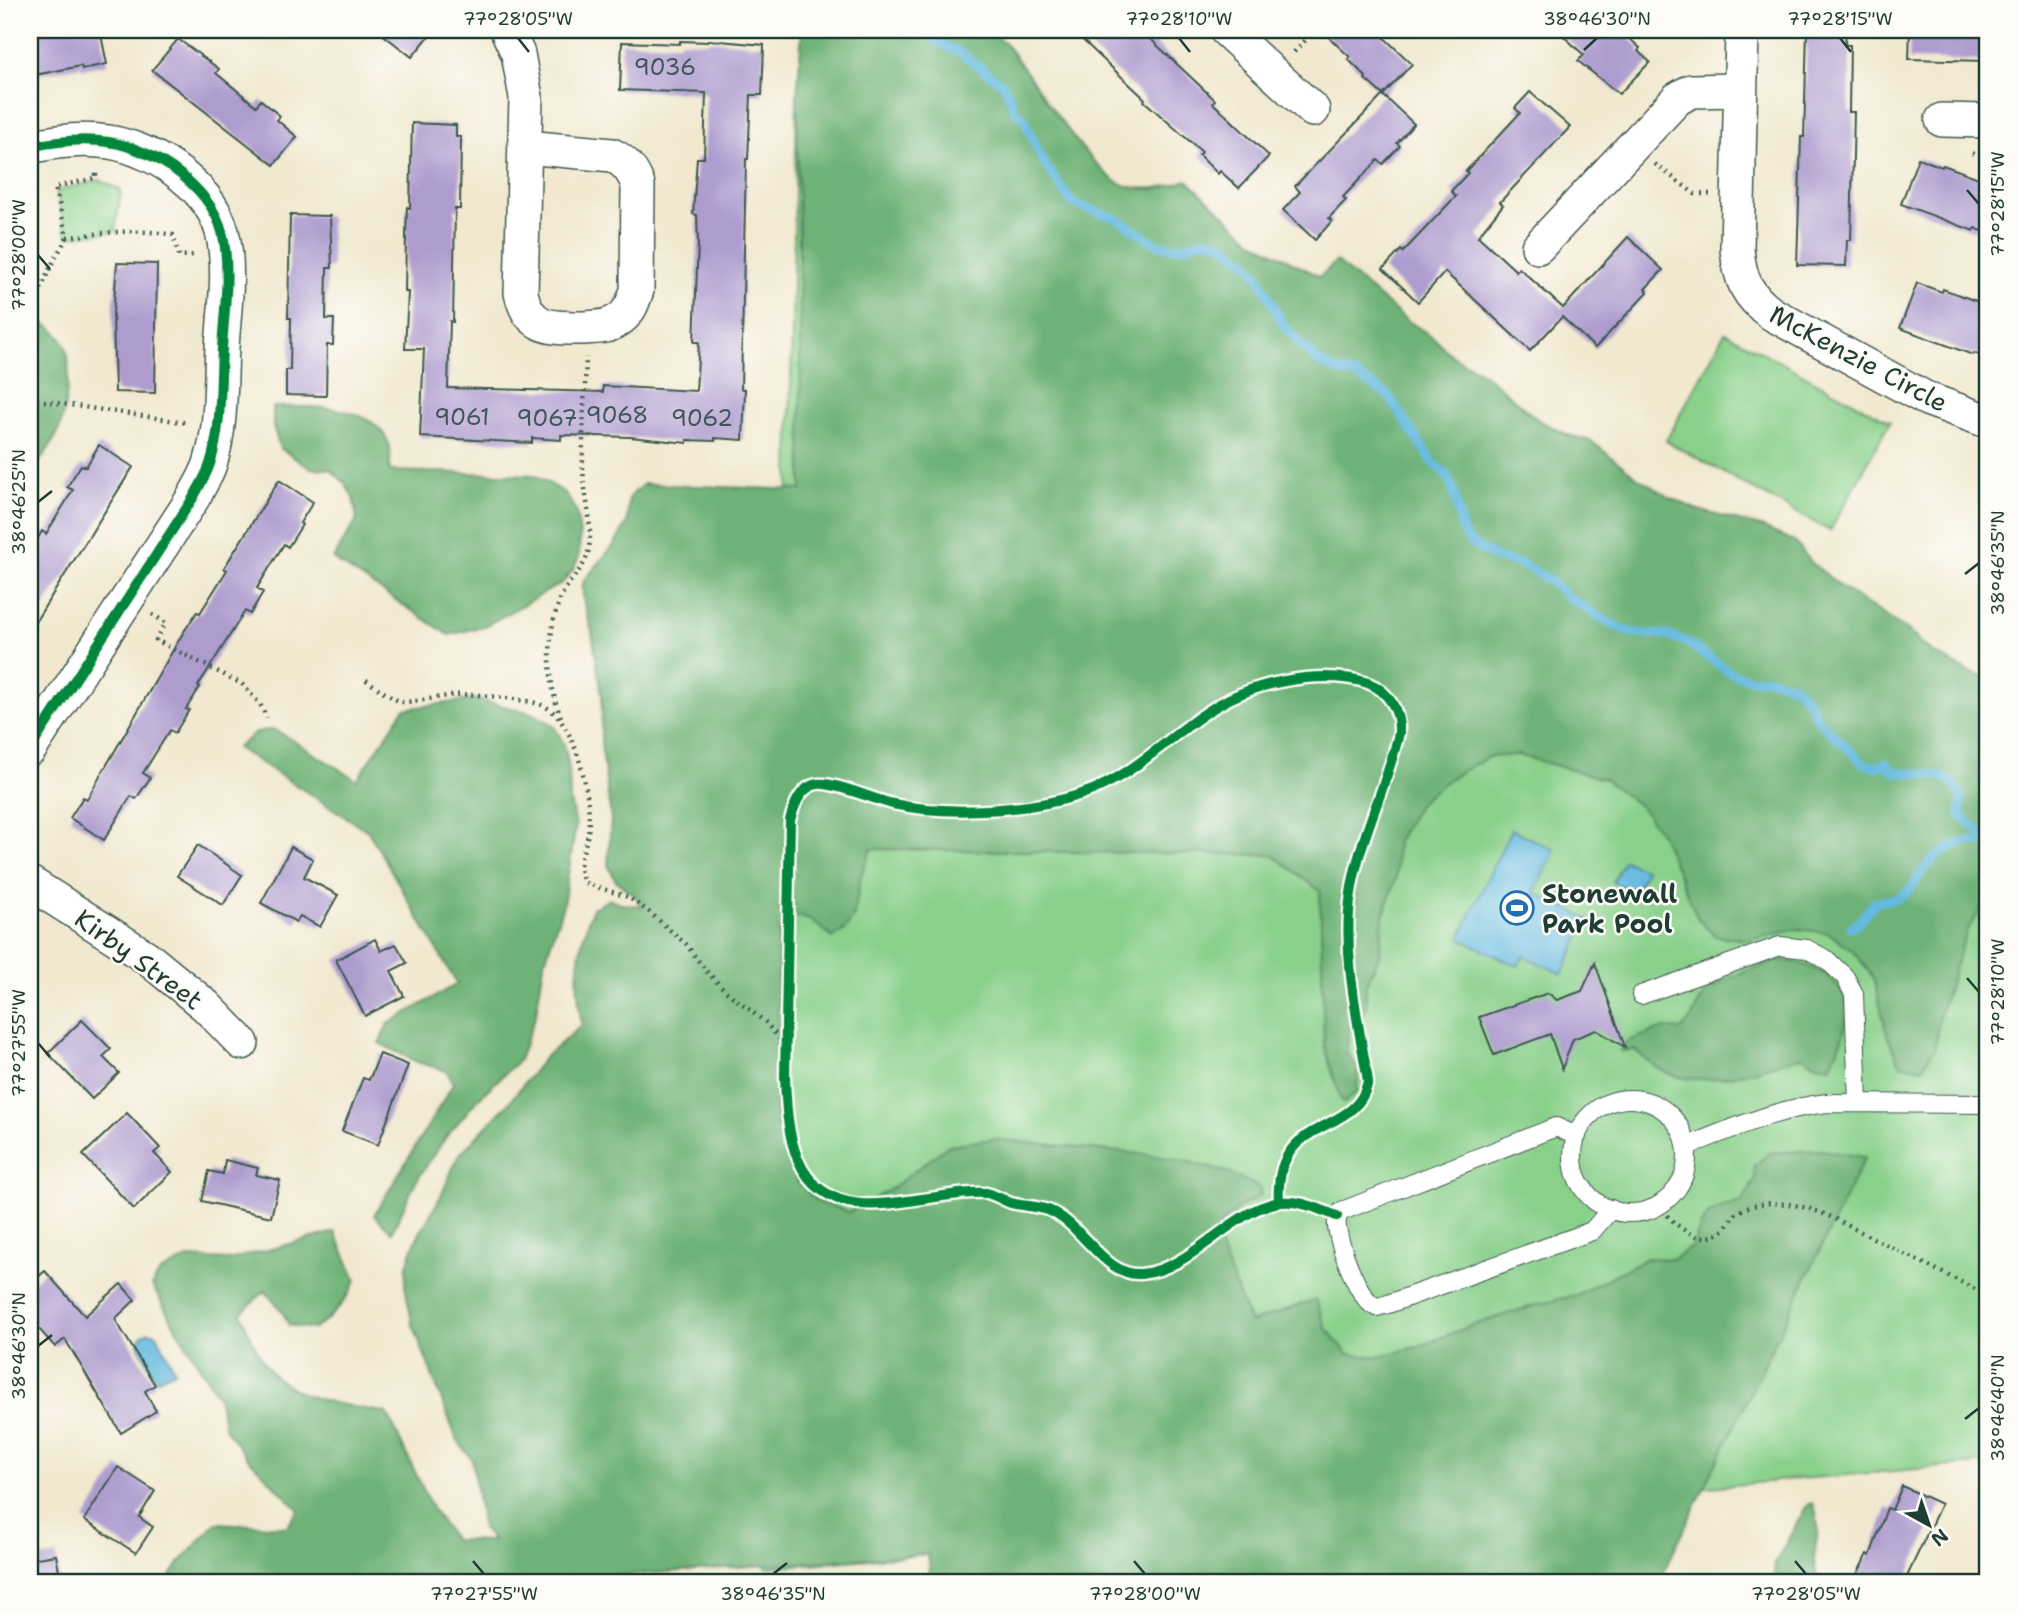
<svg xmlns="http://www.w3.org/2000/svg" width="2017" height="1613" font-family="'Shantell Sans',sans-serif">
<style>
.green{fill:#89d08b;stroke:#548660;stroke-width:2}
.forest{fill:#6eb277;stroke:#467856;stroke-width:2}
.water{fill:#63b9e0;stroke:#417b8a;stroke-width:2}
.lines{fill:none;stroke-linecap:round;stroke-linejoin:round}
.stream{stroke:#63b9e0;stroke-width:9}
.building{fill:#ae9ccf}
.service-casing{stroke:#3e574b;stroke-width:20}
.minor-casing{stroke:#3e574b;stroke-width:36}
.path{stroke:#3e574b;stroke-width:4.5;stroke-dasharray:2 5;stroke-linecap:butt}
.service{stroke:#fff;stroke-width:18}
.minor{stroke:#fff;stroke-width:33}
.cycleway-casing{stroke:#fdfcf7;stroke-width:15}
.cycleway{stroke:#00873e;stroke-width:10}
.ticks{fill:none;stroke:#1f3d34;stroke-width:2.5}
.labels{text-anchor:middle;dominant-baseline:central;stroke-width:5;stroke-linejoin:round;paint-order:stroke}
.number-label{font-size:23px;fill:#43555b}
.street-label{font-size:26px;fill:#1f3d34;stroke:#fdfcf7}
.poi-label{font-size:26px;font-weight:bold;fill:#1f3d34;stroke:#fdfcf7;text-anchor:start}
.neatline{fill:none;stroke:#1f3d34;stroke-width:2.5}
.ticks-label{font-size:18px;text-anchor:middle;fill:#1f3d34}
</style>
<rect width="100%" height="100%" fill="#fdfcf7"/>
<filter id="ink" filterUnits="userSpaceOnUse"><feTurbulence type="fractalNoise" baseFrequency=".0143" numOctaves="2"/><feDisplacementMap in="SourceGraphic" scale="14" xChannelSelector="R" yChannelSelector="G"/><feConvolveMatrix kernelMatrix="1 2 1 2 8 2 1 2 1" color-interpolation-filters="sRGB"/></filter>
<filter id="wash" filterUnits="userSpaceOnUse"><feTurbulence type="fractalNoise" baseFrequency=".00686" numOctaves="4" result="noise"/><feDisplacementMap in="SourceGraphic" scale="28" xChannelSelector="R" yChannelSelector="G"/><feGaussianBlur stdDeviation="1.57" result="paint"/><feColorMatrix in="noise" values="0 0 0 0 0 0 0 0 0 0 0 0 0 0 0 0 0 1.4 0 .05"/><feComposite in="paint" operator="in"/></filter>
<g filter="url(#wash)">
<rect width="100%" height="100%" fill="#f1e8cf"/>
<g class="green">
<polygon points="797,97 1987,793 1987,1463 766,1568"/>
<polygon points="99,180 121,190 115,231 67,237 56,191"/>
<polygon points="1725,332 1890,422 1830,531 1666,441"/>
</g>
<g class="forest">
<path d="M802,30H981L1003,41C1029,71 1091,175 1124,185C1145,192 1167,188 1187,180L1251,240L1320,277L1336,261L1405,319L1433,337L1452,356L1483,373L1538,420L1568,435L1591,441L1638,478L1671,498L1698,510L1761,527L1794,541L1812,563L1841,587L1907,630L1933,653L1971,673L1987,678V901L1967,930L1939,1016L1935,1048L1923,1068L1900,1064L1887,1034L1873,977L1851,949L1828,933L1800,929L1748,940L1715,936L1698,919L1661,834L1641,807L1604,779L1518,755L1488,757L1449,779L1420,802L1397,841L1396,877L1383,917L1380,954L1366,984V1011L1349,1031L1346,1052L1358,1068L1357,1091L1344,1103L1341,1100L1324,1045L1320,891L1273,855L871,849C868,859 862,870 860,881C855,906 858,924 833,938C824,930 805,912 792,918C787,921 783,926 779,930L776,1115L786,1156L799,1184L818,1202L849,1212L888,1191L949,1145L992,1139L1150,1155L1189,1162L1232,1174L1259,1187L1261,1195L1241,1206L1220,1225V1247L1250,1323L1316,1299L1326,1328L1348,1354L1378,1357L1420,1346L1467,1327L1532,1306L1576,1295L1647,1258L1673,1259L1693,1246C1704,1212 1708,1210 1742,1202L1755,1179L1754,1166L1769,1153L1821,1150L1865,1157L1658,1583H931L928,1554L509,1583H166L180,1562L216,1523L286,1527L299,1510L245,1455L225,1428L218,1396L174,1325L152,1285L160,1272L188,1258L229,1260L335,1232L356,1280C347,1301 334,1316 314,1329L289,1325L282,1311L265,1291L241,1313C249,1333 261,1365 278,1379C307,1402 351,1406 387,1413L433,1510L454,1540L493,1541L482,1529L472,1460L457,1440L412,1322L405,1286L407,1265L416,1240L441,1196L458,1156L506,1106L545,1057L582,1025C574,980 576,950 593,908L610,899L623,904L641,906L635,896L616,881L608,865L611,819L601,743L602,696L592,632L583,599V582L614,545L627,523L629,497L644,484L802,490L797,97Z"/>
<path d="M30,318C45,322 55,328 64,343C74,360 65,416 57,434C50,448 39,462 30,475Z"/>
<path d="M273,407C309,407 373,402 389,444C392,451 389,463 390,471L535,475L565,493L576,511L580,533L579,557L573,570L562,583L485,626L449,635L333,559L357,519L353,497L344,482L330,469L310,468L280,448L273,426Z"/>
<polygon points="476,699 534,714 554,726 564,744 569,768 570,801 576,825 563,905 544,964 536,1014 519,1060 477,1100 446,1137 415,1183 392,1232 374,1215 453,1084 447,1071 417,1062 379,1043 388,1024 457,984 368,831 237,748 256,732 274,729 357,780 404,709"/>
<path d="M1778,960C1809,962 1848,977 1847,1014C1846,1032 1837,1050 1831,1066L1816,1064L1802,1056C1765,1068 1709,1088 1672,1075C1658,1070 1646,1060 1635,1050L1621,1051L1627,1041L1664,1028L1680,1030C1693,1021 1694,1010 1702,998C1714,980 1758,967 1778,960Z"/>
<path d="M1813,1503C1822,1528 1816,1537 1814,1560C1814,1568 1817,1576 1818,1583H1773L1775,1563L1807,1505Z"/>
</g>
<g class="water">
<polygon points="1511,829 1555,850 1534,893 1589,919 1562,974 1524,956 1518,966 1462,940 1460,937"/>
<polygon points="1624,860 1646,870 1635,892 1613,882"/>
<polygon points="148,1332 157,1334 175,1371 156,1380 138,1344 141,1336"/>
</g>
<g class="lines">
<g class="stream">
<path d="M927,30L930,36L940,43L961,53L1001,83L1008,92L1015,111L1024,119L1042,160L1073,204L1116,218L1158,245L1170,247L1185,246L1202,240L1218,241L1247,262L1258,276L1284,326L1300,344L1319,362L1337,371L1355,375L1388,395L1433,463L1446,474L1453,489L1463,533L1472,544L1496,558L1520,564L1535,571L1558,587L1568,597L1609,623L1632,633L1667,635L1686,642L1733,674L1750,679L1769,678L1796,687L1809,702L1818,720L1864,764L1876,767L1886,763L1894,772C1914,775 1950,768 1960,794C1963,800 1959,809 1961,816L1982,833L1987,842"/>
<path d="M1851,927L1857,924L1874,903C1889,898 1894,903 1909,890C1916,883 1919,875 1925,868C1939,851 1965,835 1987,844"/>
</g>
</g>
<g id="blocks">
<g class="building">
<polygon points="43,30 100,30 107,64 82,69 81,66 30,76 30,33"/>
<polygon points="377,30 434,30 412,57"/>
<polygon points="1072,30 1141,30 1215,100 1213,103 1269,156 1239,188 1220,171 1218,174 1199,155 1202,152 1144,101 1145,99"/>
<polygon points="1321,30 1376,30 1412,64 1383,95 1365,79 1366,77 1348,59 1350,57"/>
<polygon points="1557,30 1620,30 1640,48 1638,51 1650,62 1619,94 1578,61 1584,55"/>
<polygon points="1807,30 1846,30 1845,45 1850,45 1849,112 1854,112 1851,240 1847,240 1846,266 1797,265 1801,137 1804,137"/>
<polygon points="1910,30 1987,30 1987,57 1985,61 1909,59"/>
<polygon points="178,39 219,69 216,73 256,106 261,100 280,116 277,120 297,137 274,165 152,70"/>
<polygon points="708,40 764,45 762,95 751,95 748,159 746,159 741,389 745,389 743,440 715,438 715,441 687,440 687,443 630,437 561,435 561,440 532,438 532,443 420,437 424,349 405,349 408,292 405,292 406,236 407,207 410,208 412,123 456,125 456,137 461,137 460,209 455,209 453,322 450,321 448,388 603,392 603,386 696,391 699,342 694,342 698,243 697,215 693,214 697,158 704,158 706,93 620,90 622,42 680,44 680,41 708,42"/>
<polygon points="1530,92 1570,127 1500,202 1503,205 1478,236 1516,271 1519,268 1563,308 1628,237 1663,270 1645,289 1648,292 1595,348 1562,317 1530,351 1445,272 1418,302 1383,269 1401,250 1403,252 1456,196 1451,191 1468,173 1466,171 1520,113 1515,108"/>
<polygon points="1383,95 1414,124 1397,143 1400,146 1383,164 1378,160 1343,197 1346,200 1329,218 1332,221 1315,240 1283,210 1300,192 1295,186"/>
<polygon points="1918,158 1942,167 1943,165 1987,181 1987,233 1975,228 1974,231 1901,204"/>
<polygon points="290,215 330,216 332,268 327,268 326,319 334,319 333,345 327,345 326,396 286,395 286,370 290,370 291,318 288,318"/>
<polygon points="117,263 157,264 155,393 115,392 113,315"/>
<polygon points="1917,283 1942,292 1943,289 1987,305 1987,358 1974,353 1973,355 1900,328"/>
<polygon points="99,445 133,467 30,630 30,552 42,531 46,534 73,490 67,487 81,465 86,467"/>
<polygon points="279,480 313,502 300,523 302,525 288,547 284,544 257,588 263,592 250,614 245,611 198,686 200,687 186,709 189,710 175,733 170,730 143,773 150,778 136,799 131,796 104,840 70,818 83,797 87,799 183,633 197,612 200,613 227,570 224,568"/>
<polygon points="198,845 242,875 223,905 177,876"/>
<polygon points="291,847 313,859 304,877 338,895 320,927 300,916 296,922 261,903"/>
<polygon points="375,939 381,951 396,944 407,963 391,971 404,996 365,1016 336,960"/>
<polygon points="1595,963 1625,1047 1596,1030 1573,1039 1562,1069 1550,1034 1494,1055 1479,1017 1548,993 1557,1000 1582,991"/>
<polygon points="82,1020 111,1049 103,1057 119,1073 92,1099 48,1053"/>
<polygon points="380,1054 408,1065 378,1145 342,1131 363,1078 369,1080"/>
<polygon points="127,1113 160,1148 154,1153 172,1172 134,1209 83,1155"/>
<polygon points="225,1160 258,1168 256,1175 280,1180 271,1217 202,1201 209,1171 223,1174"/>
<polygon points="45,1271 85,1316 121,1284 135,1300 115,1319 155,1385 145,1391 156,1411 121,1433 65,1339 55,1347 30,1319 30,1284"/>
<polygon points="118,1467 155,1491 139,1517 153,1527 136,1553 84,1520"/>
<polygon points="1902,1486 1941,1504 1904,1583 1853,1583 1867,1554 1870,1556 1887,1508 1892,1510"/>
<polygon points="56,1555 61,1583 30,1583 30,1559"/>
</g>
</g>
</g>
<g filter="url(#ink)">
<use href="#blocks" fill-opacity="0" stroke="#3e574b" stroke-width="2"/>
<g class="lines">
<defs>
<g id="service">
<polyline points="1641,995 1780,946 1807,949 1827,960 1845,977 1854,994 1858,1103"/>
<circle cx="1630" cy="1156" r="57"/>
<path d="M1577,1136L1556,1127L1342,1211C1339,1214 1338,1215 1337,1220C1334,1235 1360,1305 1377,1307C1378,1307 1387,1304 1388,1304L1592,1231L1611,1209"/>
<path d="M1687,1146C1734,1128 1776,1109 1827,1103L1987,1104"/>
</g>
<g id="minor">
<path d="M507,30L518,54L526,97L521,293C529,330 552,328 584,328C596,327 606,328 617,321C629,314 633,303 637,290L638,185C633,171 626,162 612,155L526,147"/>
<polyline points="1226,30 1313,110"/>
<path d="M1742,30L1737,249C1740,280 1747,296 1772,314L1927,399L1987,421"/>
<polyline points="1942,120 1987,121"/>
<path d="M30,147C56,141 82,138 109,142C158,150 216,190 224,241C230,276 224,313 222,348C220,386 222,427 210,464C206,476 199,487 193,498L30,749"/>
<polyline points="1538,247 1677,99 1691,91 1740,90"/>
<polyline points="30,883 146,957 206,1006 242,1043"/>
</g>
</defs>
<use href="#service" class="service-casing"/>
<use href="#minor" class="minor-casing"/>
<g class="path">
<polyline points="1294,52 1315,30"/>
<polyline points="1972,153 1987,158"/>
<polyline points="1655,164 1695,194 1710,194"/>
<path d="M67,237C103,233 137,228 173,235L179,256L197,255"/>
<polyline points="30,315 49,270 67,237 55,187 96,178 96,169"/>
<polyline points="30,399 189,423"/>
<polyline points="152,614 166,623 156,640 242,684 260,704 267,718"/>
<path d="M366,680C374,685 393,700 402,702C408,703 446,696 455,695C474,693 495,697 514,699C525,701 539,702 549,709C577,728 593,800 588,833C585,852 574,865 585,883L628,897L648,911L686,944L706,971L727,992L765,1022L785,1045"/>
<path d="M561,717C546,683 546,627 563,593C572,576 586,568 589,548C593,521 584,495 583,468C582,431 585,394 586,357"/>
<path d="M1658,1205C1673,1223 1698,1249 1722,1231C1729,1225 1732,1215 1740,1211C1767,1196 1805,1205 1831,1217L1987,1295"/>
</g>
<use href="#service" class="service"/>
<use href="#minor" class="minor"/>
<defs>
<g id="cycleway">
<path d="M30,147C56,141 82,138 109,142C158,150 216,190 224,241C230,276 224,313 222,348C220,386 222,427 210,464C206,476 199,487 193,498L30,749"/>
<path d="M1279,1202C1273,1112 1357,1139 1368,1081C1358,1021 1342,954 1351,893C1359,838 1387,787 1399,733C1400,711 1389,691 1368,683C1347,676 1327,676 1305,678C1279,681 1253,687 1229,699C1177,726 1139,775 1082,794C1030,811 947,816 893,804C875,800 832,781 817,784C800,787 794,806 790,820L785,1077C787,1133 792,1197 860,1204C883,1206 906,1201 929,1198C947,1196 968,1191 987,1193C995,1195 1003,1200 1011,1203C1023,1206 1036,1206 1048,1210C1082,1223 1104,1277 1141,1274C1197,1269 1240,1197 1292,1202C1307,1203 1323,1211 1337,1216"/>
</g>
</defs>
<use href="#cycleway" class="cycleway-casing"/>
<use href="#cycleway" class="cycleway"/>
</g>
</g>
<path class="ticks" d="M518,38L529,52M1179,38L1190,52M1840,38L1851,52M1584,50L1597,38M1967,190L1979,204M38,255L50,269M38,502L52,491M1965,574L1979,563M1967,978L1979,992M38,1043L50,1057M38,1346L52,1335M1965,1419L1979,1408M473,1561L484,1574M1134,1561L1145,1574M1795,1561L1806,1574M773,1574L787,1563"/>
<defs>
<symbol id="stadium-ring" viewBox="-11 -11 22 22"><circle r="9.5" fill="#fdfcf7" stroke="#1f6fb2" stroke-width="1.5"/><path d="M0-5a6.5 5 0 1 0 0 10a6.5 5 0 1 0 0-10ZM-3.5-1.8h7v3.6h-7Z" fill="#1f6fb2"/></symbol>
</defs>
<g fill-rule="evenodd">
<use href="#stadium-ring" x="1498" y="889" width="38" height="38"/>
</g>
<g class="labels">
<g class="number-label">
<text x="665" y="67">9036</text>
<text x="617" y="415">9068</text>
<text x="462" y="417">9061</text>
<text x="547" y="418">9067</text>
<text x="702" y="418">9062</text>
</g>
<g class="street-label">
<text transform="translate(1859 358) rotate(28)">McKenzie Circle</text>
<text transform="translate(139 959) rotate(36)">Kirby Street</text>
</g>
<g class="poi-label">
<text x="1542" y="893">Stonewall<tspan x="1542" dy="30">Park Pool</tspan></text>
</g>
</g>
<rect width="2017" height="1613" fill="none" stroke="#fdfcf7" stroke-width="77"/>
<g transform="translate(1929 1525) rotate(140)" stroke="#fdfcf7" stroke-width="5" paint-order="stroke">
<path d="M0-5L12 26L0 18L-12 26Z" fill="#1f3d34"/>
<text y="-10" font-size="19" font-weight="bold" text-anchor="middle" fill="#1f3d34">N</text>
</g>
<rect x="38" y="38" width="1941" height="1536" class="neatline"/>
<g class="ticks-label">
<text x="518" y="25">77°28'05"W</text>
<text x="1179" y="25">77°28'10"W</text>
<text x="1597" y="25">38°46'30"N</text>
<text x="1840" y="25">77°28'15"W</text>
<text transform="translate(1998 204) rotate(-90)" y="6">77°28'15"W</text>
<text transform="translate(19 255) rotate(-90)" y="6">77°28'00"W</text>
<text transform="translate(19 502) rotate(-90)" y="6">38°46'25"N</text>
<text transform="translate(1998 563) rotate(-90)" y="6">38°46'35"N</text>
<text transform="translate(1998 992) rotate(-90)" y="6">77°28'10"W</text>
<text transform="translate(19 1043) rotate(-90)" y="6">77°27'55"W</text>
<text transform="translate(19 1346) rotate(-90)" y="6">38°46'30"N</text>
<text transform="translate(1998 1408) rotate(-90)" y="6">38°46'40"N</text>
<text x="484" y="1600">77°27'55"W</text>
<text x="773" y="1600">38°46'35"N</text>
<text x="1145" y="1600">77°28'00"W</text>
<text x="1806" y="1600">77°28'05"W</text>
</g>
</svg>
